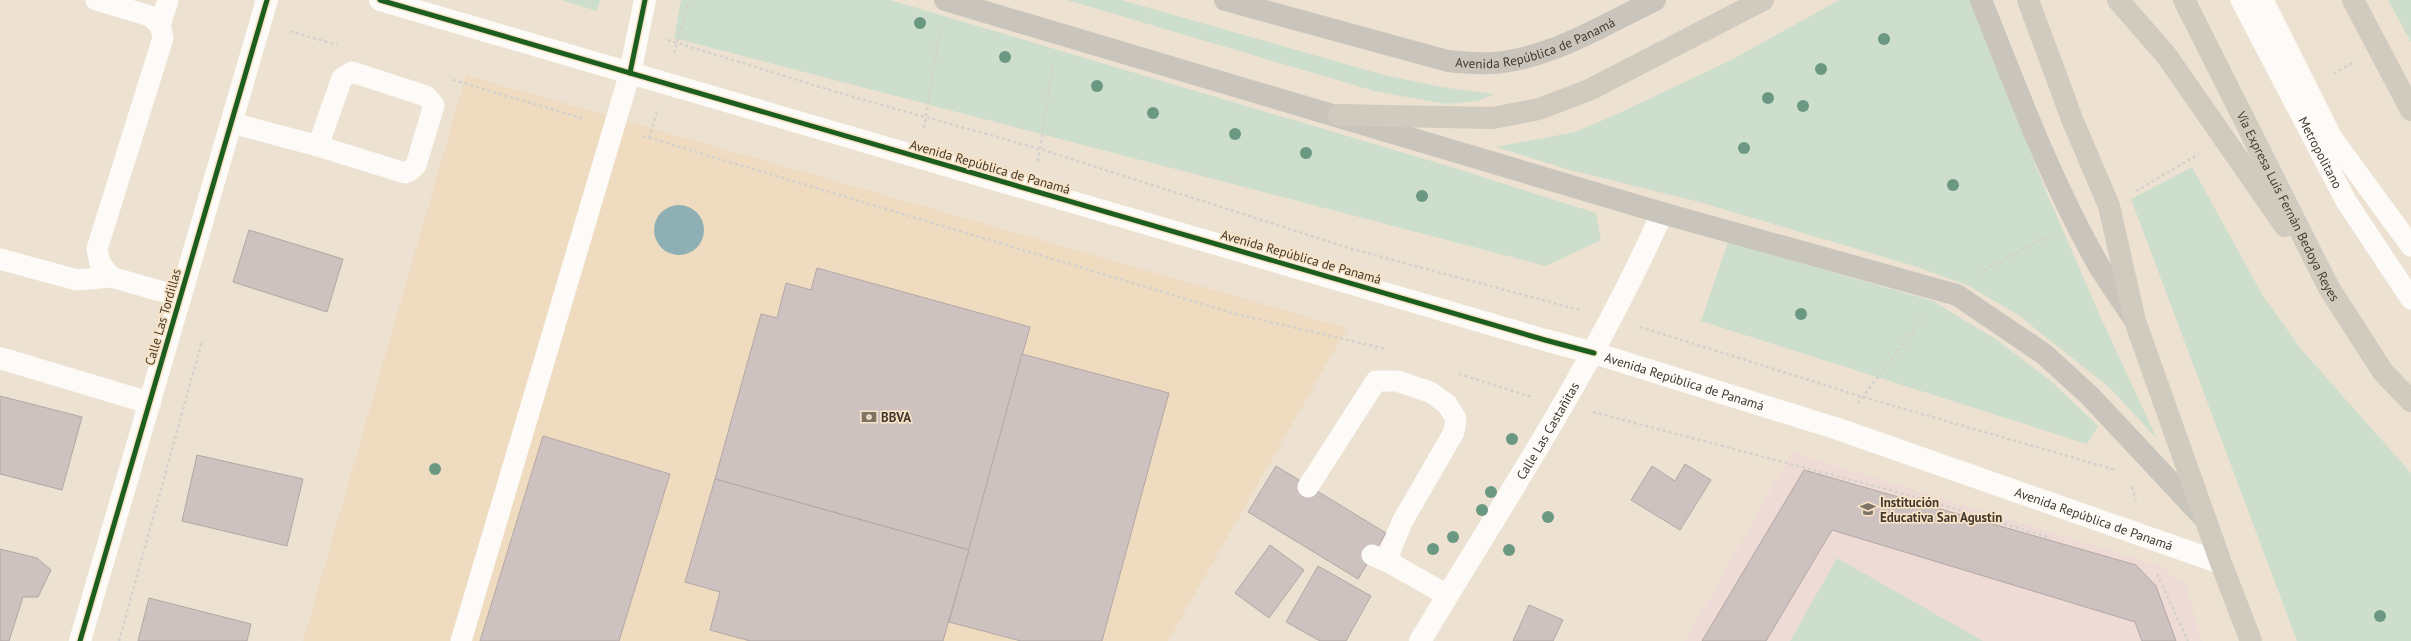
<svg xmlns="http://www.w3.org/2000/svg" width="2411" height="641" font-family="'PT Sans',sans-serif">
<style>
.built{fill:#efdbc0}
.education{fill:#efdbd6}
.green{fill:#cedecc}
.water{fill:#8eb0b4}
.building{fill:#cdc2bf;stroke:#b2a7a4}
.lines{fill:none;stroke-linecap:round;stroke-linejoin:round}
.path{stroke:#d4d1cc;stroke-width:2.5;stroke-dasharray:3 3;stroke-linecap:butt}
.service{stroke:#fcfbf8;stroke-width:21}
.minor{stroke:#fcfbf8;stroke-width:22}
.tertiary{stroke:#fcfbf8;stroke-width:22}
.primary{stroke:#c9c5bc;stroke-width:22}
.motorway{stroke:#d0cbbe;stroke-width:22}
.cycleway-casing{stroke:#f9e3c6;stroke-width:8}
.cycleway{stroke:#1b5e20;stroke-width:5}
.tree{fill:#6b9882}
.labels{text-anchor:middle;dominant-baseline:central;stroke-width:3.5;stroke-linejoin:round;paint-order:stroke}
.street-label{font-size:13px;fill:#41382d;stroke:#f9e3c6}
.poi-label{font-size:13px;font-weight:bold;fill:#41382d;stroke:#f9e3c6;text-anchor:start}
</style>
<rect width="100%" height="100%" fill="#ede2d2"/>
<polygon class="built" points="466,75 1347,328 1168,641 303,641"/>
<polygon class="education" points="1792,452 2160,566 2186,586 2202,641 1685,641"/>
<g class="green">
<polygon points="561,0 600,0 597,11"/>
<polygon points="681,0 890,0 1448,166 1596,213 1601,240 1546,266 674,38"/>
<polygon points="1067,0 1121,0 1384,75 1441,87 1495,94 1477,101 1446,104 1374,91"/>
<polygon points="1839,0 1972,0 2045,189 2101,318 2157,439 2110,388 2017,314 1967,285 1914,266 1703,203 1570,170 1496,147 1575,132 1613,116 1731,60"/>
<polygon points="2389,0 2411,0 2411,42 2388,0"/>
<polygon points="2192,167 2263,296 2301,349 2411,473 2411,641 2297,641 2131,199"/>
<polygon points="1728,242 1933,301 1997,340 2051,381 2098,426 2087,444 1701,321"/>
<polygon points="1837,558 1983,641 1790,641"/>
</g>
<circle class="water" cx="679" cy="230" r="25"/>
<g class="building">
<polygon points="249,230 343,259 327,312 233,282"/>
<polygon points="817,268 1030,327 969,550 715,479 761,314 777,318 786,283 811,290"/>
<polygon points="1022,354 1169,393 1102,641 1021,641 949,622"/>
<polygon points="0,396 82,417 62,490 0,474"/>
<polygon points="543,436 670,474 619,641 480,641"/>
<polygon points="197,455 303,479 287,546 182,521"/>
<polygon points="1685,464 1711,480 1680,530 1631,500 1652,466 1675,481"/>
<polygon points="1276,466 1386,533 1358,579 1248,512"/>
<polygon points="1804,470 2136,565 2156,586 2176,641 2142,641 2135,622 1832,530 1766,641 1702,641"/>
<polygon points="715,479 969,550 943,641 750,641 710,630 720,592 685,582"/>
<polygon points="1270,545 1304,570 1269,618 1235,593"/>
<polygon points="0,549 37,558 51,570 38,597 23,597 9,641 0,641"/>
<polygon points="1318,566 1371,596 1346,641 1320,641 1286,622"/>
<polygon points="149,598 251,624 247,641 138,641"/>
<polygon points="1529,605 1563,620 1553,641 1513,641"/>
</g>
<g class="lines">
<g class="path">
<polyline points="290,31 337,45"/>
<polyline points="2405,32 2411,29"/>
<polyline points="668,40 843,94 1040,149 1352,249 1580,310"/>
<polyline points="674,53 689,0"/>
<polyline points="2334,74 2352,63"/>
<polyline points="453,80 585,119"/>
<polyline points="924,128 940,30"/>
<polyline points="643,136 1236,314 1386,349"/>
<polyline points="649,138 657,112"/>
<polyline points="1038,161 1053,65"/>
<polyline points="2136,191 2199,154"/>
<polyline points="1978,273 2048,236"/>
<polyline points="1640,327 1863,397 2116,470"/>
<polyline points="1459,374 1532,397"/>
<polyline points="1858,403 1923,318"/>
<polyline points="1593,412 1916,497 2051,538"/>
<polyline points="2132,487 2136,500"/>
<polyline points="2157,574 2188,641"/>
<polyline points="119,641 202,341"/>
</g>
<g class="service">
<polyline points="96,0 150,16 160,25 163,38 97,249 100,263 111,277 181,297"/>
<path id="s1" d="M2241,0L2346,201L2411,299"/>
<polyline points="2263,0 2332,138 2411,246"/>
<polyline points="160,25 168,0"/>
<polyline points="232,123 318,146 405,173 411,170 416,165 434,105 426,96 352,72 342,78 318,146"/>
<polyline points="0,259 77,280 111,277"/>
<polyline points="1308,487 1376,381 1397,381 1430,392 1447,404 1456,419 1454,432 1402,522 1389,554 1392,564 1372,555"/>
<polyline points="1392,564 1447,595"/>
<polyline points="461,641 630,73"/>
</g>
<g class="minor">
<path id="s2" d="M380,0L1545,340L1594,353L1838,429L2221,563"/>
<polyline points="630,73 645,0"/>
<polyline points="0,358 150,403"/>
<polyline points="80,641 267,0"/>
</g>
<path class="tertiary" id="s3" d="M1420,641C1504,501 1596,363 1662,213"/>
<g class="primary">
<polyline points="945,0 1662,213 1957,295 2044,354 2090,396 2206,520"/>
<path id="s4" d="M1225,0L1448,61C1468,63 1489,65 1509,61C1561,52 1608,23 1655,0"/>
<path d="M1981,0C2017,90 2051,182 2099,266C2110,284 2123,302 2134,319"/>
</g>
<g class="motorway">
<polyline points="2028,0 2072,119 2109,206 2135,321 2221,563 2251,641"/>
<polyline points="2118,0 2166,55 2285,226"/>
<path id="s5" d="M2184,0L2329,288L2383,372L2411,401"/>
<polyline points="2353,0 2411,110"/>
<polyline points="1339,115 1493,118 1539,109 1589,90 1763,0"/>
</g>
<defs>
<g id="cycleway">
<polyline points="380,0 1545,340 1594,353"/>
<polyline points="630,73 645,0"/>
<polyline points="80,641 267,0"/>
</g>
</defs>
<use href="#cycleway" class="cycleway-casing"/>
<use href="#cycleway" class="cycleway"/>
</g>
<g class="tree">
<circle cx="920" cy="23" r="6"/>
<circle cx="1884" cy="39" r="6"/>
<circle cx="1005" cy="57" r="6"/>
<circle cx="1821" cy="69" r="6"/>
<circle cx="1097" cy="86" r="6"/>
<circle cx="1768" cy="98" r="6"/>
<circle cx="1803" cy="106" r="6"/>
<circle cx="1153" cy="113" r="6"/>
<circle cx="1235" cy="134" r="6"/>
<circle cx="1744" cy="148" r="6"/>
<circle cx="1306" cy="153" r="6"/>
<circle cx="1953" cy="185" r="6"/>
<circle cx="1422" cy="196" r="6"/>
<circle cx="1801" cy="314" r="6"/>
<circle cx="1512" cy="439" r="6"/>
<circle cx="435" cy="469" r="6"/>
<circle cx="1491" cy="492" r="6"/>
<circle cx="1482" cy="510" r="6"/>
<circle cx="1548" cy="517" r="6"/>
<circle cx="1453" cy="537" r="6"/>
<circle cx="1433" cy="549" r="6"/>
<circle cx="1509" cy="550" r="6"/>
<circle cx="2380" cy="616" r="6"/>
</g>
<defs>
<symbol id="bank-bare" viewBox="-9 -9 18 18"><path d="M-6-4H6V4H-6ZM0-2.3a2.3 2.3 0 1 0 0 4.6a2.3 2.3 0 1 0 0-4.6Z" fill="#7d7467" stroke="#f9e3c6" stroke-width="2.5" paint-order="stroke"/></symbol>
<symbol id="school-bare" viewBox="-9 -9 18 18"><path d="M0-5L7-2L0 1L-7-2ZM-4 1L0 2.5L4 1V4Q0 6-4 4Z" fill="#7d7467" stroke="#f9e3c6" stroke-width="2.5" paint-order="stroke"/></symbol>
</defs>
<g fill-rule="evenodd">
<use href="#bank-bare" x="858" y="406" width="22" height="22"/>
<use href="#school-bare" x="1857" y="498" width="22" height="22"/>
</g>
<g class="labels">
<g class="street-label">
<text stroke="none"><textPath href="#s4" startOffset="322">Avenida República de Panamá</textPath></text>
<text stroke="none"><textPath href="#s1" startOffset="172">Metropolitano</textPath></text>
<text transform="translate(990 167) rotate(16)">Avenida República de Panamá</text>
<text stroke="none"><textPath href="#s5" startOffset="231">Vía Expresa Luis Fernán Bedoya Reyes</textPath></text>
<text transform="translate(1301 257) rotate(16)">Avenida República de Panamá</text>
<text transform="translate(163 317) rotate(-74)">Calle Las Tordillas</text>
<text stroke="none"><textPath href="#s2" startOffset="1359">Avenida República de Panamá</textPath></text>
<text stroke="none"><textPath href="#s3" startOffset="246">Calle Las Castañitas</textPath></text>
<text stroke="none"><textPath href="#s2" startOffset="1791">Avenida República de Panamá</textPath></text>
</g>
<g class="poi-label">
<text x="881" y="417">BBVA</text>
<text x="1880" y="502">Institución<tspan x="1880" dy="15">Educativa San Agustin</tspan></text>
</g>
</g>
</svg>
